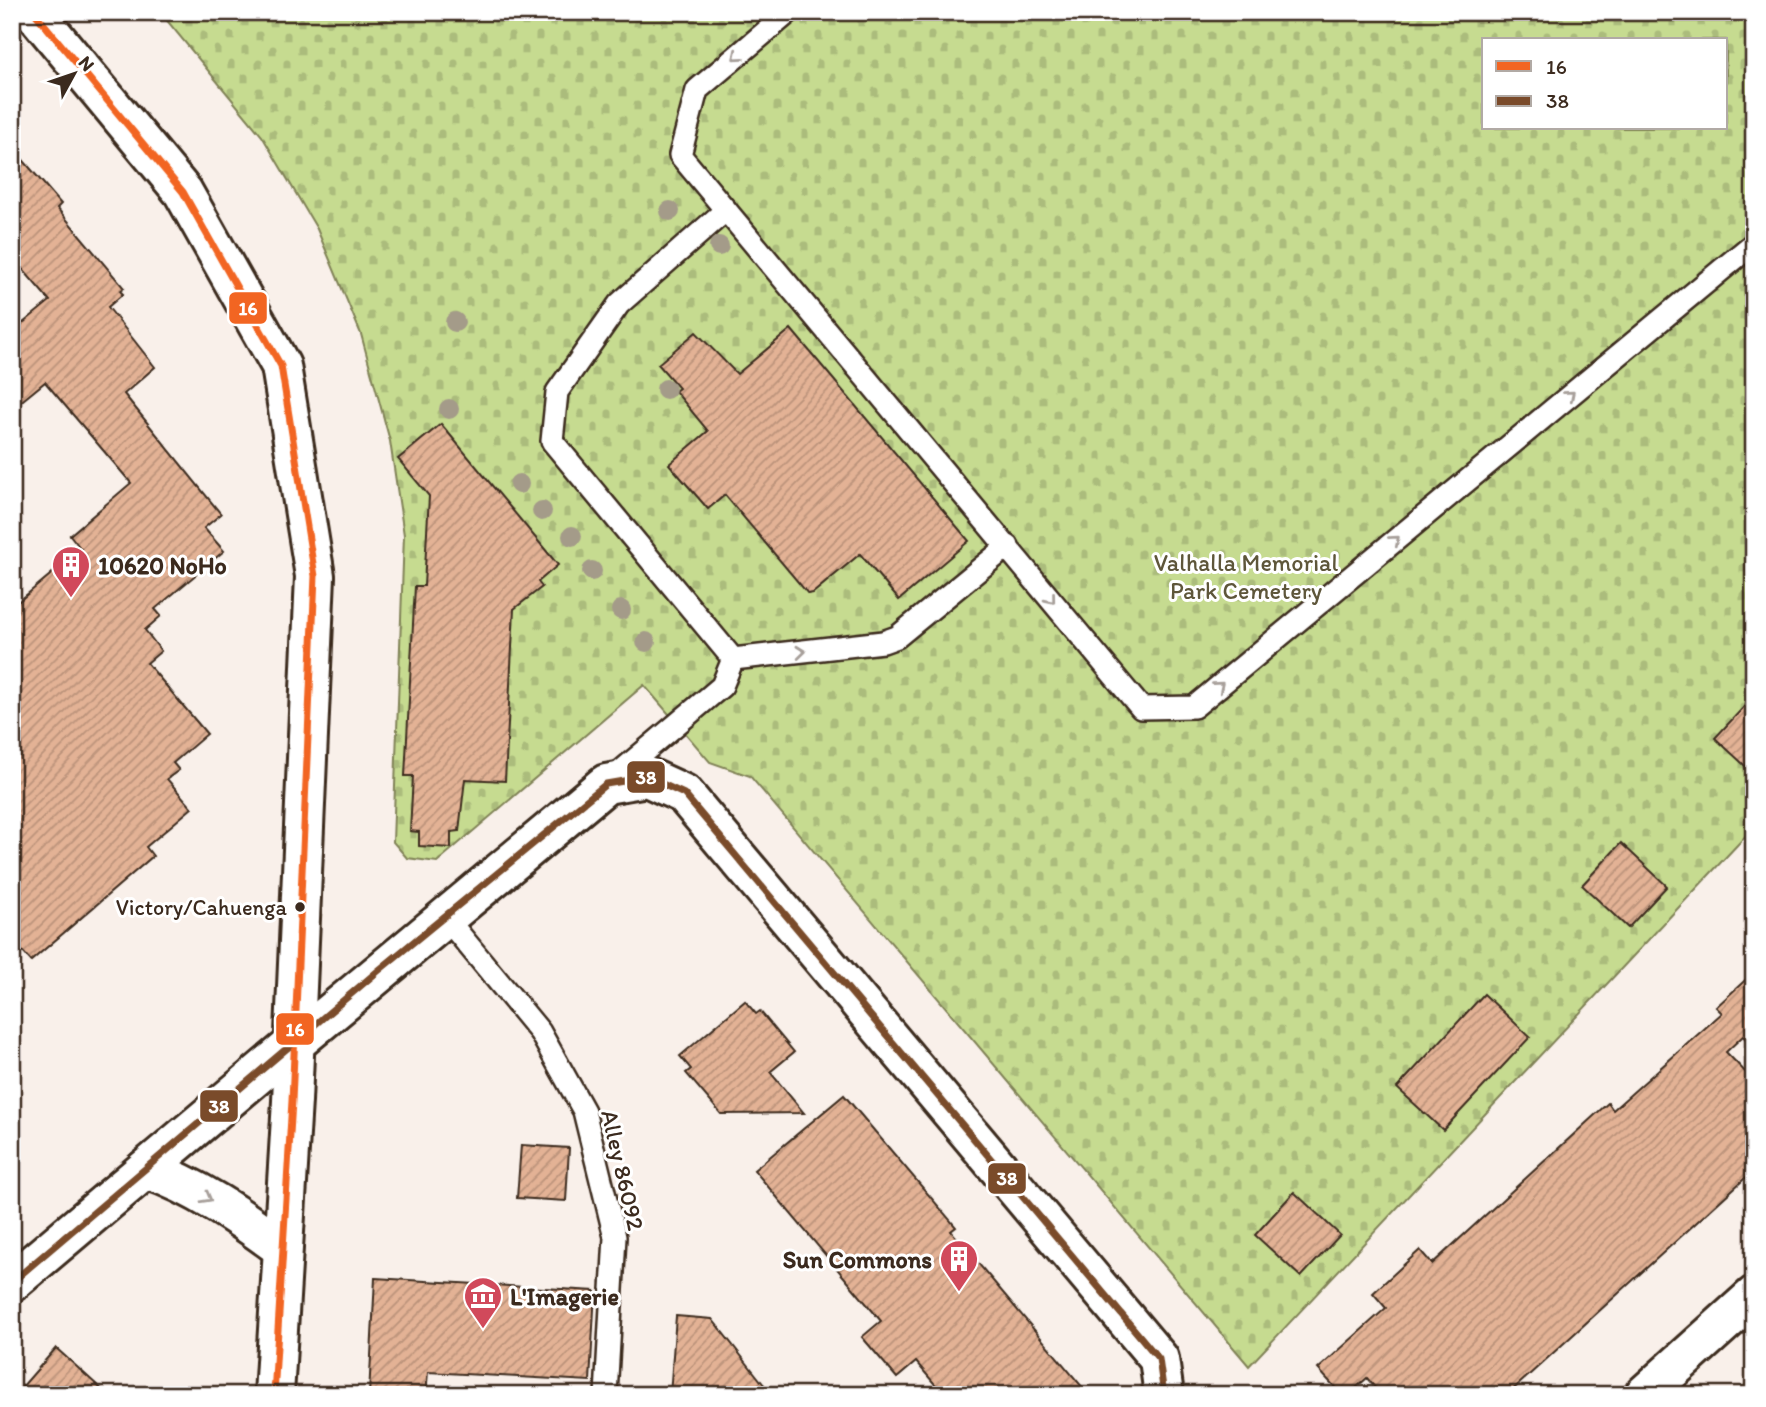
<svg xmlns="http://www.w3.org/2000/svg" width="1766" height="1407" font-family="Itim,sans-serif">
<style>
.cemetery{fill:url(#cemetery-stones);stroke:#808257;stroke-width:2;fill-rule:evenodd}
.building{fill:url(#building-hatch);stroke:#3b2a1e;stroke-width:2}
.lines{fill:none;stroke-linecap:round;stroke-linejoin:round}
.service-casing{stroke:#3b2a1e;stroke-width:26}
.minor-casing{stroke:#3b2a1e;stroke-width:44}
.secondary-casing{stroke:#3b2a1e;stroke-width:44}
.service{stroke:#fff;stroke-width:21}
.minor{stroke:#fff;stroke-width:38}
.secondary{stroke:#fff;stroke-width:38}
.bus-1-casing{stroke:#fff;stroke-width:12}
.bus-2-casing{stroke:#fff;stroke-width:12}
.bus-1{stroke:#f26522;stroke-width:7}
.bus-2{stroke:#7a4b2a;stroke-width:7}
.tree{fill:#a49b89}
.oneway{stroke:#a79f9a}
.bus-dot{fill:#3b2a1e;stroke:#fff;stroke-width:2.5}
.labels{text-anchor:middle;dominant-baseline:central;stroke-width:6;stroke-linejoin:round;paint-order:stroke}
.bus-label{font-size:22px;fill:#3b2a1e;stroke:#fff;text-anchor:end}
.park-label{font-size:24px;fill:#5e563a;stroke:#fff}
.poi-label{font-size:24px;font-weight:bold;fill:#3b2a1e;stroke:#fff;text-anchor:start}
.street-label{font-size:24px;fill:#3b2a1e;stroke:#fff}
.line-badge{stroke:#fff;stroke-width:2.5}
.badge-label{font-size:19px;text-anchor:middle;font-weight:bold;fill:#fff}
</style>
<defs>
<pattern id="cemetery-stones" width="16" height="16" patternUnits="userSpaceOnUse" patternTransform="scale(1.75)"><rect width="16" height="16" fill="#c6db90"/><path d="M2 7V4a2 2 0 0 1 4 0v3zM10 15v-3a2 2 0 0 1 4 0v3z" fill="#abbc7c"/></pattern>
<pattern id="building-hatch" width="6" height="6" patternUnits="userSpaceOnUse" patternTransform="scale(1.75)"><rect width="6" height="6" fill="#e3b295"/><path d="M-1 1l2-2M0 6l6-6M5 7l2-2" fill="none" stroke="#b99179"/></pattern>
</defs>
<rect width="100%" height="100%" fill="#f9f0ea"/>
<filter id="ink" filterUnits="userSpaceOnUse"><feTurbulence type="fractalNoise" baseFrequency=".0143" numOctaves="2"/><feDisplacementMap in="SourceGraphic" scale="14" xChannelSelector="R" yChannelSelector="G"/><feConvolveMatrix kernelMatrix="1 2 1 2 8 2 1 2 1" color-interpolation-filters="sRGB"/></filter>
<g filter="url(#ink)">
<path class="cemetery" d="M160,12H1754V827L1249,1366L750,776L710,762L644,685L437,862L407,858L393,842L404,535L390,441L361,334L317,229L262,136ZM1484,40H1726V128H1484Z"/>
<g class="building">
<polygon points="12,147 61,204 57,208 124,288 120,291 123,294 108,307 155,367 124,394 221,514 204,528 224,551 155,609 161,616 145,630 161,651 147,663 207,734 173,763 179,770 167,779 192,808 146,847 153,856 31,961 12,940 12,607 81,549 70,535 131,483 45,382 12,409 12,332 50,301 12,257"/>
<polygon points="791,329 969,541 899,600 860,554 813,593 808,594 725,495 708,509 669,464 708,431 675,391 679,388 658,364 696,332 737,374"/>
<polygon points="441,424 558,565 538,582 542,587 514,609 505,781 465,779 459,831 451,832 451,848 419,846 419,832 410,831 413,776 405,776 415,586 424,586 429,496 398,459"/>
<polygon points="1754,696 1754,774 1715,738"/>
<polygon points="1621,843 1667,886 1628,928 1582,885"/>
<polygon points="1754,972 1754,1048 1743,1036 1726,1052 1754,1081 1754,1170 1507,1395 1381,1395 1367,1378 1348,1395 1342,1395 1318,1369 1386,1308 1373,1293 1420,1250 1432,1264 1608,1103 1613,1110 1722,1013 1716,1007"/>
<polygon points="1484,994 1530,1037 1443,1130 1397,1088"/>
<polygon points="745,1001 756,1014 760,1011 794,1052 770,1072 804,1113 721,1114 686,1073 691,1069 680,1056"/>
<polygon points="844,1095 956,1227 951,1231 1089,1395 944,1395 916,1362 897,1378 862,1337 881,1321 754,1170"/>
<polygon points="521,1145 569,1148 566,1201 517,1198"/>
<polygon points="1294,1192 1340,1235 1301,1277 1255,1235"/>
<polygon points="375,1278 595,1291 590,1381 428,1372 426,1395 369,1395"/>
<polygon points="676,1316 712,1319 772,1395 670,1395"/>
<polygon points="56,1348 108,1395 15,1395"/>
</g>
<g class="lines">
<defs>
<g id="service">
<polyline points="789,12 697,90 680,155 1141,708 1194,707 1754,243"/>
<polyline points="733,659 883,642 897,637 1008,546"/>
<polyline points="613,778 722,686 733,659 552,441 557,392 619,304 726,210"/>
<polyline points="446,918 540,1032 584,1111 615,1237 606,1395"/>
</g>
<g id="minor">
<polyline points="295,1043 606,784 647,777 684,794 1159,1359 1164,1395"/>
<polyline points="1644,1395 1754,1296"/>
</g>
<g id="secondary">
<polyline points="34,12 183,192 281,366 315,576 292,1101 274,1395"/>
<path d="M146,1169C196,1186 240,1217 282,1248"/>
<polyline points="12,1282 295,1043"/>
</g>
</defs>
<use href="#service" class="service-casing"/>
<use href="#minor" class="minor-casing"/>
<use href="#secondary" class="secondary-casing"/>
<use href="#service" class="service"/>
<use href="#minor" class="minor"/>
<use href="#secondary" class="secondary"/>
<defs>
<polyline id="bus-1" points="34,12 183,192 281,366 315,576 292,1101 274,1395"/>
<polyline id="bus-2" points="12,1282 378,971 606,784 647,777 684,794 1159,1359 1164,1395"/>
</defs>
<use href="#bus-1" class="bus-1-casing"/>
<use href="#bus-2" class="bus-2-casing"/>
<use href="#bus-1" class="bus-1"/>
<use href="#bus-2" class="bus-2"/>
</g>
<g class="tree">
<circle cx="670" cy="211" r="10"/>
<circle cx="719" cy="246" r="10"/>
<circle cx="455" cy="322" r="10"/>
<circle cx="666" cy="389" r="10"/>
<circle cx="449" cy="409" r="10"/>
<circle cx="519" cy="484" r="10"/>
<circle cx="542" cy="511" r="10"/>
<circle cx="572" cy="536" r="10"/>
<circle cx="592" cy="571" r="10"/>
<circle cx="621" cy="610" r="10"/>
<circle cx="646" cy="642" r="10"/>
</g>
<defs><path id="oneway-chevron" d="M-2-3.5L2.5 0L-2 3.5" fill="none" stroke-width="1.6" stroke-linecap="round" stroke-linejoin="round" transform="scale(1.75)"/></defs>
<g class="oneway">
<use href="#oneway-chevron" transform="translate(737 56) rotate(140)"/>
<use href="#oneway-chevron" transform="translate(1570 395) rotate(-40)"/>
<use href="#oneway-chevron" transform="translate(1395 540) rotate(-40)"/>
<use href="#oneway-chevron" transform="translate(1051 599) rotate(51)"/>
<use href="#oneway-chevron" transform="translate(801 652) rotate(-6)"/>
<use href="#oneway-chevron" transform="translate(1219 686) rotate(-40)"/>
<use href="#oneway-chevron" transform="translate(207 1198) rotate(29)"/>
</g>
</g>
<defs>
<symbol id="building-pin" viewBox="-11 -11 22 30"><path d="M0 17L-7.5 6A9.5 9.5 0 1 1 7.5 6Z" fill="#d1495b" stroke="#fff"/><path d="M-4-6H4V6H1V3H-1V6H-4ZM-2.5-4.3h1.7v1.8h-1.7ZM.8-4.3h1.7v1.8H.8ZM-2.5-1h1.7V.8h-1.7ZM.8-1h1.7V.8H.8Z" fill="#fff"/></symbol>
<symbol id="museum-pin" viewBox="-11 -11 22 30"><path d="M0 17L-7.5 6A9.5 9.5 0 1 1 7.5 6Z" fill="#d1495b" stroke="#fff"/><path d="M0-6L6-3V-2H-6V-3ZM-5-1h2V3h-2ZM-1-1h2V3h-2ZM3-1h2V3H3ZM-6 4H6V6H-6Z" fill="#fff"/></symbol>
</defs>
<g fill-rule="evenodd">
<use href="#building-pin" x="49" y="543" width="44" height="60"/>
<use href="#building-pin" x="937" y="1237" width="44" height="60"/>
<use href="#museum-pin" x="461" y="1274" width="44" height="60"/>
</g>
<circle class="bus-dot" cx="300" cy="907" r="6"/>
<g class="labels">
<g class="bus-label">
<text x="287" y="907">Victory/Cahuenga</text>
</g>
<g class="park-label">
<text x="1246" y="562">Valhalla Memorial<tspan x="1246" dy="28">Park Cemetery</tspan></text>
</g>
<g class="poi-label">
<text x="98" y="565">10620 NoHo</text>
<text x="932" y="1259" text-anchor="end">Sun Commons</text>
<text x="510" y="1296">L'Imagerie</text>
</g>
<g class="street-label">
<text transform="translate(623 1170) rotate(77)">Alley 86092</text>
</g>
</g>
<g class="line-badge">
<rect x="228" y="291" width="40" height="34" rx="7" fill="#f26522"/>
<rect x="626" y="760" width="40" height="34" rx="7" fill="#7a4b2a"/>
<rect x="275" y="1012" width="40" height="34" rx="7" fill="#f26522"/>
<rect x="199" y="1089" width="40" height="34" rx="7" fill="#7a4b2a"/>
<rect x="987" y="1162" width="40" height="33" rx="7" fill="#7a4b2a"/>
</g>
<g class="badge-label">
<text x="248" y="315">16</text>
<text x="646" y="784">38</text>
<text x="295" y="1036">16</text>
<text x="219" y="1113">38</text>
<text x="1007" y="1185">38</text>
</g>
<rect width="1766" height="1407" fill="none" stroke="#fff" stroke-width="42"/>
<rect x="21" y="21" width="1724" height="1365" fill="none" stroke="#3b2a1e" stroke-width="2.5" filter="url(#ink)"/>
<rect x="1482" y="38" width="245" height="91" fill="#ffffff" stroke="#b1aaa5" stroke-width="2"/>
<rect x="1496" y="61" width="35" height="10" fill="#f26522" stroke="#b1aaa5" stroke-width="2"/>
<text x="1546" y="74" font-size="21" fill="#3b2a1e">16</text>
<rect x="1496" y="96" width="35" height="10" fill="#7a4b2a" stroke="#b1aaa5" stroke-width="2"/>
<text x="1546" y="108" font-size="21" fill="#3b2a1e">38</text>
<g transform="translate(74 74) rotate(50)" stroke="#ffffff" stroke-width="5" paint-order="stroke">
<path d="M0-5L12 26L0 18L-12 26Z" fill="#3b2a1e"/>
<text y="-10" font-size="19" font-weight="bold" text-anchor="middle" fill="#3b2a1e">N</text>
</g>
</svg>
